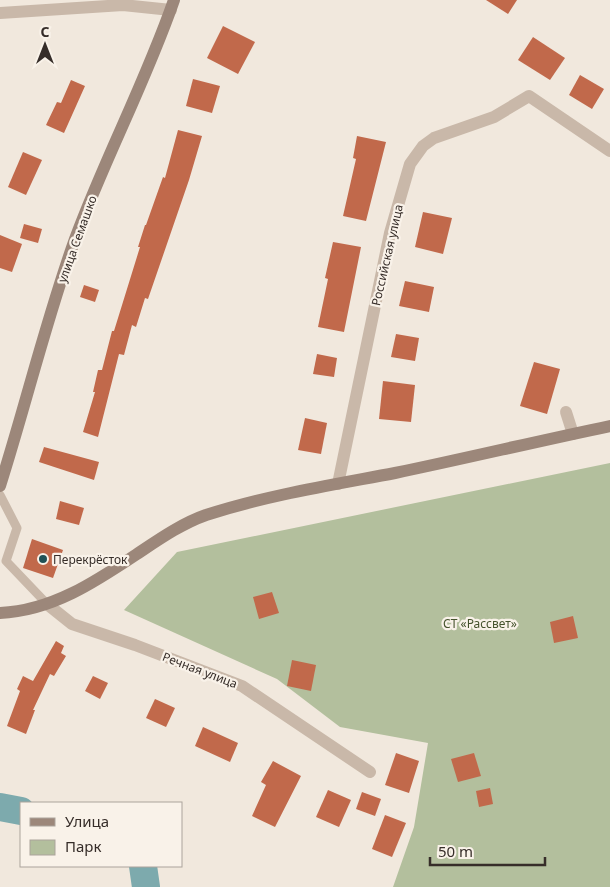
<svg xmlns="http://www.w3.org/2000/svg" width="610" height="887" font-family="'Noto Sans',sans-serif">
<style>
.green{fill:#b3bf9d}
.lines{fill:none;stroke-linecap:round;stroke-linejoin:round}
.river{stroke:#7daaad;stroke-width:28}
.building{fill:#c1694b}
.lane{stroke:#c9b8a9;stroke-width:9}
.street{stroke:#c9b8a9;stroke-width:12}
.secondary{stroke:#9c877a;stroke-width:12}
.poi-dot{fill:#205156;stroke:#f9f2e9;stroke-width:2}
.labels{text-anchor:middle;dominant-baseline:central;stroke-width:4.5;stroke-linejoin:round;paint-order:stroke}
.street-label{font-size:12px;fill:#362d29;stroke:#f9f2e9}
.poi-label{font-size:12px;fill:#362d29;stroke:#f9f2e9;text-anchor:start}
.park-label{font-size:12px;fill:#45532d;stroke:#f9f2e9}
</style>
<rect width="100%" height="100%" fill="#f1e8dd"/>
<polygon class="green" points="610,463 610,887 393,887 414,827 428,743 340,727 277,679 124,610 177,552"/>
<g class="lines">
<g class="river">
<polyline points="0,807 21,811"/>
<polyline points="143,866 146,887"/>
</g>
</g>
<g class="building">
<polygon points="486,0 517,0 508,14"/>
<polygon points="223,26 255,42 238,74 207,58"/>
<polygon points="533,37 565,58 550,80 518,60"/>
<polygon points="580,75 604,89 592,109 569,95"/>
<polygon points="193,79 220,86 212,113 186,106"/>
<polygon points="71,80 85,86 64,133 46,125 57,102 61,103"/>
<polygon points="178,130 202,136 189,180 148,299 145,298 136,327 132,325 124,355 119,354 98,437 83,432 95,392 93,392 98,370 102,370 112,331 114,331 140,247 138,247 145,225 146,225 163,177 165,178"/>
<polygon points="357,136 386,142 366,221 343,216 356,159 353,158"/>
<polygon points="23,152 42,160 26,195 8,187"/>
<polygon points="423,212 452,218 443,254 415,247"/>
<polygon points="24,224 42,229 38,243 20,238"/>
<polygon points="0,235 22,244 12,272 0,268"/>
<polygon points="333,242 361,247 344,332 318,327 328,279 325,278"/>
<polygon points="405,281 434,287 429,312 399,306"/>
<polygon points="84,285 99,290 95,302 80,297"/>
<polygon points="396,334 419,338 415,361 391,357"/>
<polygon points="317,354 337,358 334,377 313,374"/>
<polygon points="534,362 560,369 547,414 520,406"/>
<polygon points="383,381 415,385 411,422 379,419"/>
<polygon points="305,418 327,423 321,454 298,450"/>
<polygon points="44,447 99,462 94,480 39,462"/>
<polygon points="60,501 84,508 79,525 56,519"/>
<polygon points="32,539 63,550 53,578 23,568"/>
<polygon points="272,592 279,613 259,619 253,597"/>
<polygon points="573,616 578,638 554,643 550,622"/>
<polygon points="56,641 64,646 61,653 66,656 54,676 50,674 33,710 35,710 26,734 7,726 20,691 17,689 23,676 33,681"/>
<polygon points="292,660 316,665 311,691 287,686"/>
<polygon points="93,676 108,683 100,699 85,691"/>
<polygon points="155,699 175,708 166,727 146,718"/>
<polygon points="203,727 238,743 230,762 195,746"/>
<polygon points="396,753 419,761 409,793 385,785"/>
<polygon points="474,753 481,776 458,782 451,759"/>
<polygon points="273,761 301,776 275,827 252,816 266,785 261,782"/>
<polygon points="490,788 493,804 479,807 476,791"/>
<polygon points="328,790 351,800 339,827 316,817"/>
<polygon points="362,792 381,799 375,816 356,809"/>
<polygon points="385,815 406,823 392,857 372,849"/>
</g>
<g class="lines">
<polyline class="lane" points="0,495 17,528 6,561 47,604"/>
<g class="street">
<polyline points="0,13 123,5 171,10"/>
<polyline points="566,412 573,434"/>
<polyline points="338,484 390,233 410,164 423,146 434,138 494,117 529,96 610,151"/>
<polyline points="47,604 72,624 135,645 242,686 370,772"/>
</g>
<g class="secondary">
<path d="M0,486C26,404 46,320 75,239C105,158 146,81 174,0"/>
<path d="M0,613C53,611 98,580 140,552C161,538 183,523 206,515C268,495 332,485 395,473C467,458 538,441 610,426"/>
</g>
</g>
<circle class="poi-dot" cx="43" cy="559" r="5"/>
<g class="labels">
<g class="street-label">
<text transform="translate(77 239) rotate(-70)">улица Семашко</text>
<text transform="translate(387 255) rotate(-77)">Российская улица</text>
<text transform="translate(200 670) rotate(21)">Речная улица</text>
</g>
<g class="poi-label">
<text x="53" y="559">Перекрёсток</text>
</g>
<g class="park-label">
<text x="480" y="623">СТ «Рассвет»</text>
</g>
</g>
<rect x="20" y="802" width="162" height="65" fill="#f9f2e9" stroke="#aba39c"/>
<rect x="30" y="818" width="25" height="8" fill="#9c877a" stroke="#aba39c"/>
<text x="65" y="827" font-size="15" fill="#362d29">Улица</text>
<rect x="30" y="840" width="25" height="15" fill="#b3bf9d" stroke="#aba39c"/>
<text x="65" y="852" font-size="15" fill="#362d29">Парк</text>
<g transform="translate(45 45)" stroke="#f9f2e9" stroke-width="4" paint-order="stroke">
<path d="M0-4L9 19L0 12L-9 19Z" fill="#362d29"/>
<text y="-8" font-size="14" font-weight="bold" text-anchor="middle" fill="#362d29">С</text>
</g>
<path d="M430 857v8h115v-8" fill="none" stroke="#362d29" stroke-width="2.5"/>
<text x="438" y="857" font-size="15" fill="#362d29" stroke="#f9f2e9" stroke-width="4" paint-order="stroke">50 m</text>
</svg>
